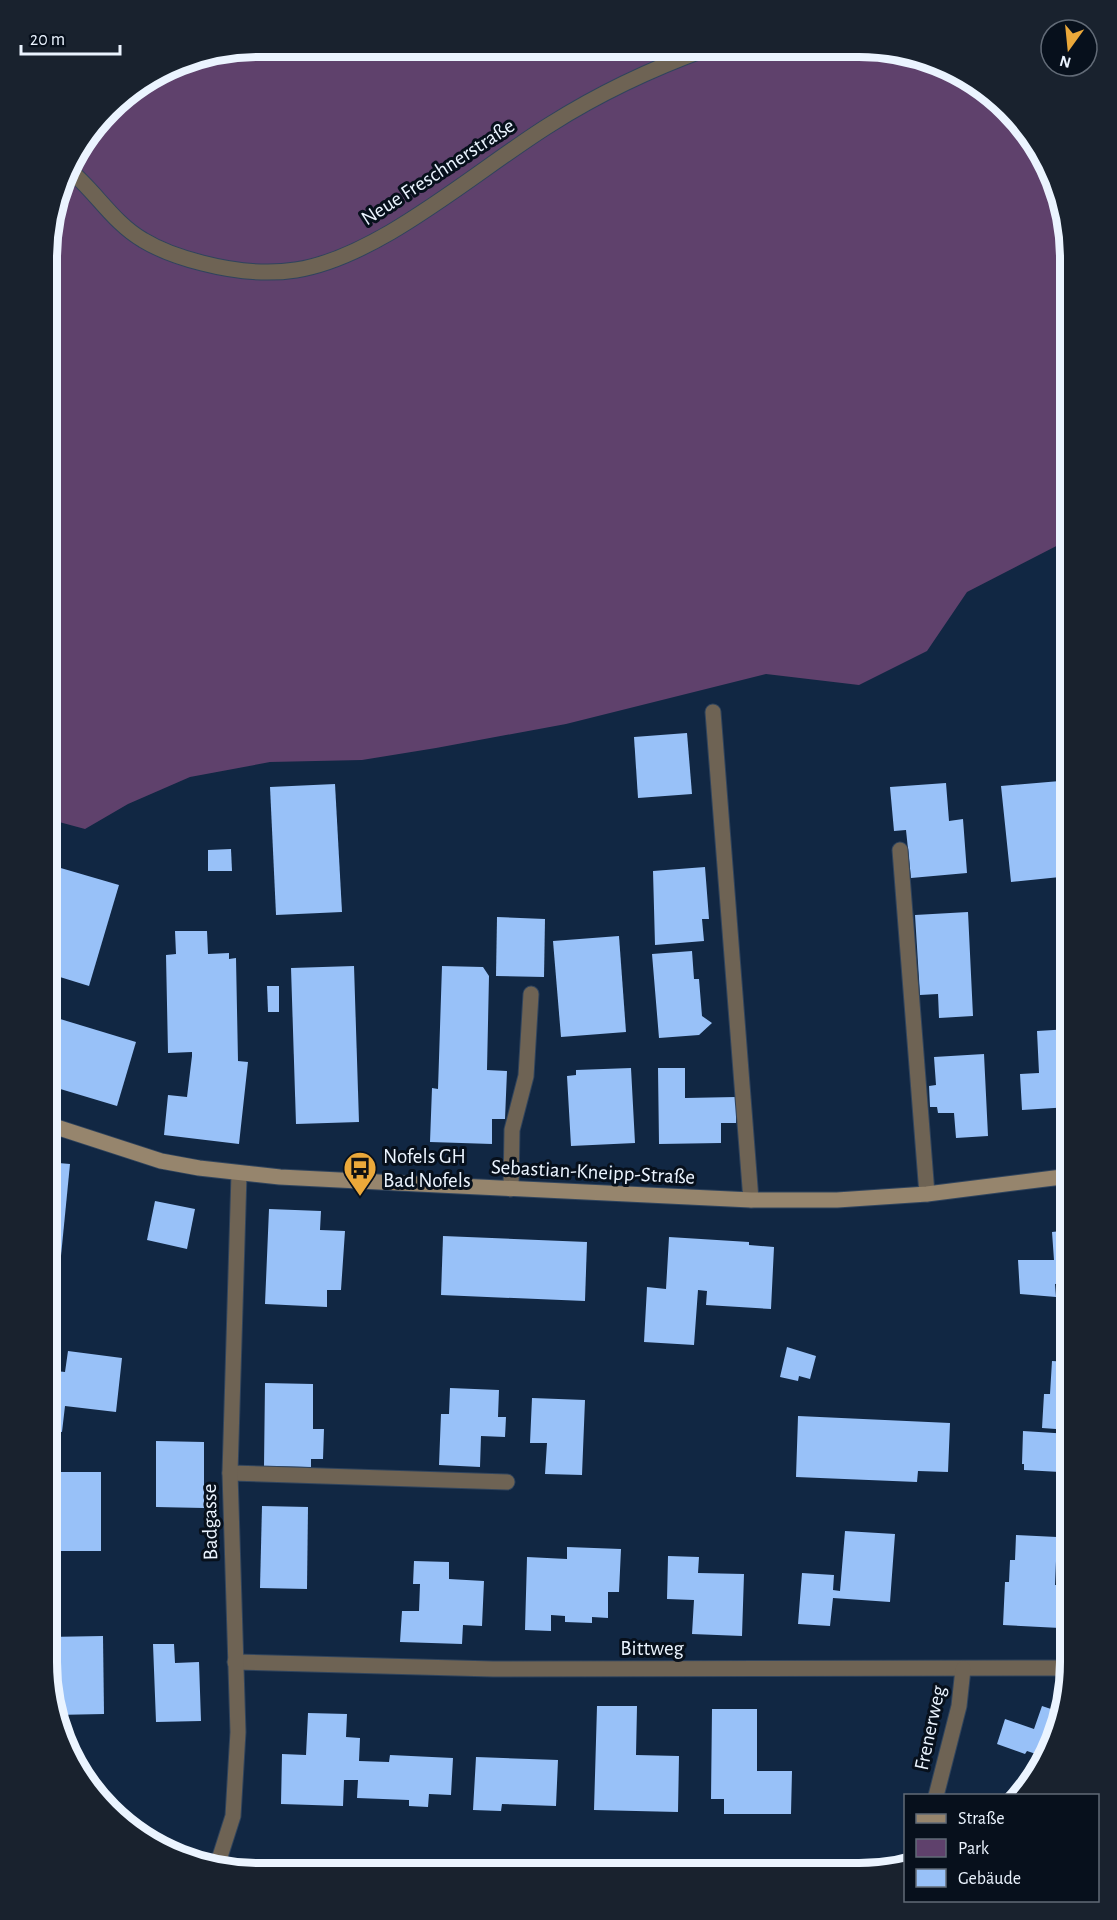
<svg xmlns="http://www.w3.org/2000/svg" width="1117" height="1920" font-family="'Alegreya Sans',sans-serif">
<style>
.green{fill:#5f416c}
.building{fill:#98c1f8}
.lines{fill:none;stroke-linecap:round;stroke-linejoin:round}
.service-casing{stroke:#30445d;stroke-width:17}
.minor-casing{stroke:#30445d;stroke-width:17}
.tertiary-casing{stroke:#30445d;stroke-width:17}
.secondary-casing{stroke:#30445d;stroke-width:17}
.service{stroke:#6e6354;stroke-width:15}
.minor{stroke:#6e6354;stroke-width:15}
.tertiary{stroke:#6e6354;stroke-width:15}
.secondary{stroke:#96856d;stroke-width:15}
.labels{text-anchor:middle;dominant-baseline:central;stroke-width:6;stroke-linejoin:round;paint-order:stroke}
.street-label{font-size:21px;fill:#ebf4ff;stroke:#07101c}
.poi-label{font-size:21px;fill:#ebf4ff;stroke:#07101c;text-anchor:start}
.rim{fill:none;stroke:#ebf4ff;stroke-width:8}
</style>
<rect width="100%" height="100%" fill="#112743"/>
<polygon class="green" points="258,47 900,50 998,99 1059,189 1070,258 1070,539 967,592 927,651 859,685 766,674 566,724 436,748 362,760 270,762 190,777 128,804 85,829 48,819 48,230 68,164 118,99 177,62"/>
<g class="building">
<polygon points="687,733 692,794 638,798 634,737"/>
<polygon points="1060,781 1065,823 1070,822 1070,876 1011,882 1001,786"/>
<polygon points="946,783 949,821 963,819 967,873 911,878 906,830 894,831 890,787"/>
<polygon points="335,784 342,912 276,915 270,787"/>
<polygon points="231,849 232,871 208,871 208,850"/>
<polygon points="47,864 119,885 89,986 47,973"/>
<polygon points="705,867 709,919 702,919 704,941 655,945 653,871"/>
<polygon points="968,912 973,1016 939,1018 938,994 920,995 915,915"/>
<polygon points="497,917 545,919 544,977 496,976"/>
<polygon points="175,931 207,931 208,954 229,953 229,959 236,958 238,1061 248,1062 239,1144 164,1135 168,1095 187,1097 192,1056 192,1052 168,1053 166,955 176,954"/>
<polygon points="619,936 626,1032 561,1037 553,941"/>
<polygon points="692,951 694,979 699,979 702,1016 712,1023 699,1035 659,1038 652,954"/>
<polygon points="354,966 359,1122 296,1124 291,968"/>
<polygon points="442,966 483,967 489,976 487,1070 507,1071 505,1119 492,1119 492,1144 430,1142 432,1088 438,1089"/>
<polygon points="267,986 279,986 279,1012 268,1012"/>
<polygon points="47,1015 136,1042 117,1106 47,1085"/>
<polygon points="1070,1029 1070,1107 1022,1110 1020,1074 1039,1073 1037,1031"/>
<polygon points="984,1054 988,1136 956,1138 954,1113 938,1113 937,1107 930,1107 929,1086 936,1085 934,1057"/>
<polygon points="631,1068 635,1143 571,1146 567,1076 576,1075 576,1070"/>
<polygon points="658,1068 685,1068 685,1098 736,1097 736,1123 721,1123 721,1143 659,1144"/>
<polygon points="47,1162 70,1164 60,1266 47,1265"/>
<polygon points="155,1201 195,1209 187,1249 147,1240"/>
<polygon points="269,1209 321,1211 320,1230 345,1231 341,1290 327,1290 327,1307 265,1304"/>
<polygon points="1070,1230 1070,1283 1055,1284 1056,1297 1020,1294 1018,1260 1054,1260 1052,1232"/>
<polygon points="443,1236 587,1242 585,1301 441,1295"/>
<polygon points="669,1237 749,1242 749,1245 774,1247 771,1309 706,1305 707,1291 698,1290 694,1345 644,1342 647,1287 666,1289"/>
<rect x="1058" y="1292" width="12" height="18"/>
<polygon points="787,1347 816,1356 810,1379 799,1376 798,1381 780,1377"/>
<polygon points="68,1351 122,1358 116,1412 65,1406 62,1432 47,1430 47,1370 65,1372"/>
<polygon points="1052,1361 1070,1362 1070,1430 1042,1428 1044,1394 1050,1394"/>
<polygon points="265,1383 313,1384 313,1429 324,1429 323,1459 311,1459 311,1467 264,1466"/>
<polygon points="450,1388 499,1390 498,1417 506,1417 505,1437 481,1436 480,1467 439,1465 441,1414 449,1414"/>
<polygon points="532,1398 585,1400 582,1475 545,1474 547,1443 530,1443"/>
<polygon points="798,1416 950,1423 948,1472 918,1471 917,1482 796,1477"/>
<polygon points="1023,1431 1070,1434 1070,1456 1061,1455 1060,1472 1024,1470 1024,1464 1022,1464"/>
<polygon points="156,1441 204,1442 204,1508 156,1507"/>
<rect x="47" y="1472" width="54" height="79"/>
<polygon points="262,1506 308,1507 307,1589 260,1588"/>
<polygon points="845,1531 895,1534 890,1602 833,1598 830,1626 798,1624 802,1573 834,1575 833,1590 840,1591"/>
<polygon points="1016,1535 1057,1537 1055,1585 1062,1585 1060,1628 1003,1625 1005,1582 1009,1582 1010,1560 1015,1560"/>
<polygon points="567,1547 621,1549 619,1592 608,1592 608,1618 592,1617 592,1623 565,1622 565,1616 551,1615 551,1631 525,1630 527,1557 567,1559"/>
<polygon points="668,1556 699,1557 698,1573 744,1574 742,1636 692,1634 694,1600 667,1599"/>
<polygon points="414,1561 449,1562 449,1579 484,1581 482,1626 463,1625 462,1644 400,1642 402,1611 419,1611 420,1584 413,1584"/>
<polygon points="103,1636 104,1714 55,1715 47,1662 47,1637"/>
<polygon points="153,1644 174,1644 175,1663 199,1662 201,1721 156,1722"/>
<polygon points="597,1706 637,1706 636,1755 679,1756 678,1812 594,1810"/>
<polygon points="1042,1706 1063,1713 1059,1731 1045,1757 1027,1751 1025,1754 997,1744 1005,1719 1034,1729"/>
<polygon points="712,1709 757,1709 757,1771 792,1771 791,1814 724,1814 724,1799 711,1799"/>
<polygon points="308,1713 347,1714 346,1737 360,1738 359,1761 389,1762 390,1755 453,1758 451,1795 429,1794 428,1807 409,1806 409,1800 357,1798 358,1780 344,1780 343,1806 281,1804 282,1754 306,1755"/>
<polygon points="476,1757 558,1760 556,1806 502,1804 501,1811 473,1810"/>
<polygon points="799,1860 834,1873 794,1873"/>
</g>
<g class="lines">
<defs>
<g id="service">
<polyline points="713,712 751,1200"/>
<polyline points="900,850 927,1194"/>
<polyline points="511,1189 512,1130 526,1076 531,994"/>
<polyline points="230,1473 507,1482"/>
</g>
<g id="minor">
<polyline points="235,1662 493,1669 1070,1668"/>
<polyline points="936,1796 959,1706 963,1669"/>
<polyline points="217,1866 233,1816 238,1732 230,1473 239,1174"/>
</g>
<path id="tertiary" d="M67,168C94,189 113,223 143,240C161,251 182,258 202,263C233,271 264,275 296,270C380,257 478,169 551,124C600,93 651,69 706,49"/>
<polyline id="secondary" points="47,1124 161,1161 199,1168 280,1177 418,1184 751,1200 837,1200 927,1194 1070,1176"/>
</defs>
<use href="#service" class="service-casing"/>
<use href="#minor" class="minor-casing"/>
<use href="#tertiary" class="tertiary-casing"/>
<use href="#secondary" class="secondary-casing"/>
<use href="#service" class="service"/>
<use href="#minor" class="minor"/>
<use href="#tertiary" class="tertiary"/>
<use href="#secondary" class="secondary"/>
</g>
<defs>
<symbol id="bus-pin" viewBox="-11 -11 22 30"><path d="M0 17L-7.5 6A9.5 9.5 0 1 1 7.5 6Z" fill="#eca93a" stroke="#07101c"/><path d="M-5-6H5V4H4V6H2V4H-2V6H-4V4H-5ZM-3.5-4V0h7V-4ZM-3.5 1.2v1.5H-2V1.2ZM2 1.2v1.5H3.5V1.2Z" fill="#111"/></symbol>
</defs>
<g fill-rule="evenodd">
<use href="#bus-pin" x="341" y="1149" width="38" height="52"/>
</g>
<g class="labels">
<g class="street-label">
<text transform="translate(438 172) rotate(-33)">Neue Freschnerstraße</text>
<text transform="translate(593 1172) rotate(3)">Sebastian-Kneipp-Straße</text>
<text transform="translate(210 1522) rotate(-91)">Badgasse</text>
<text x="652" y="1648">Bittweg</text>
<text transform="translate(930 1728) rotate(-78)">Frenerweg</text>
</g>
<g class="poi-label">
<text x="383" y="1156">Nofels GH<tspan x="383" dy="24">Bad Nofels</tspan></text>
</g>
</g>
<path d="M0 0H1117V1920H0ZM258 57H859A201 201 0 0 1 1060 258V1662A201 201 0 0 1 859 1863H258A201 201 0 0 1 57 1662V258A201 201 0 0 1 258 57Z" fill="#19222e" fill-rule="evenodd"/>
<path class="rim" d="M258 57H859A201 201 0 0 1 1060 258V1662A201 201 0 0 1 859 1863H258A201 201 0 0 1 57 1662V258A201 201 0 0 1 258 57Z"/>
<rect x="904" y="1794" width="195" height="108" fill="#07101c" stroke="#626b77" stroke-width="1.5"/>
<rect x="916" y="1814" width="30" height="9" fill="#96856d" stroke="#626b77" stroke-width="1.5"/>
<text x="958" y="1824" font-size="18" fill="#ebf4ff">Straße</text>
<rect x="916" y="1839" width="30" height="18" fill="#5f416c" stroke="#626b77" stroke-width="1.5"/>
<text x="958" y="1854" font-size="18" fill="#ebf4ff">Park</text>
<rect x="916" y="1869" width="30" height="18" fill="#98c1f8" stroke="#626b77" stroke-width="1.5"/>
<text x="958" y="1884" font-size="18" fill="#ebf4ff">Gebäude</text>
<g transform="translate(1069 48) rotate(195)"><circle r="28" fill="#07101c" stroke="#626b77" stroke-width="1.5"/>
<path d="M0-4.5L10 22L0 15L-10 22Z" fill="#eca93a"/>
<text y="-9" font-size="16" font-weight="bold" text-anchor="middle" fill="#ebf4ff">N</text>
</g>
<path d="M21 45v9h99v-9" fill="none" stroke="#ebf4ff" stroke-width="3"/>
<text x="30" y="45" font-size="18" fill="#ebf4ff" stroke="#07101c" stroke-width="4.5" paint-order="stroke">20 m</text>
</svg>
